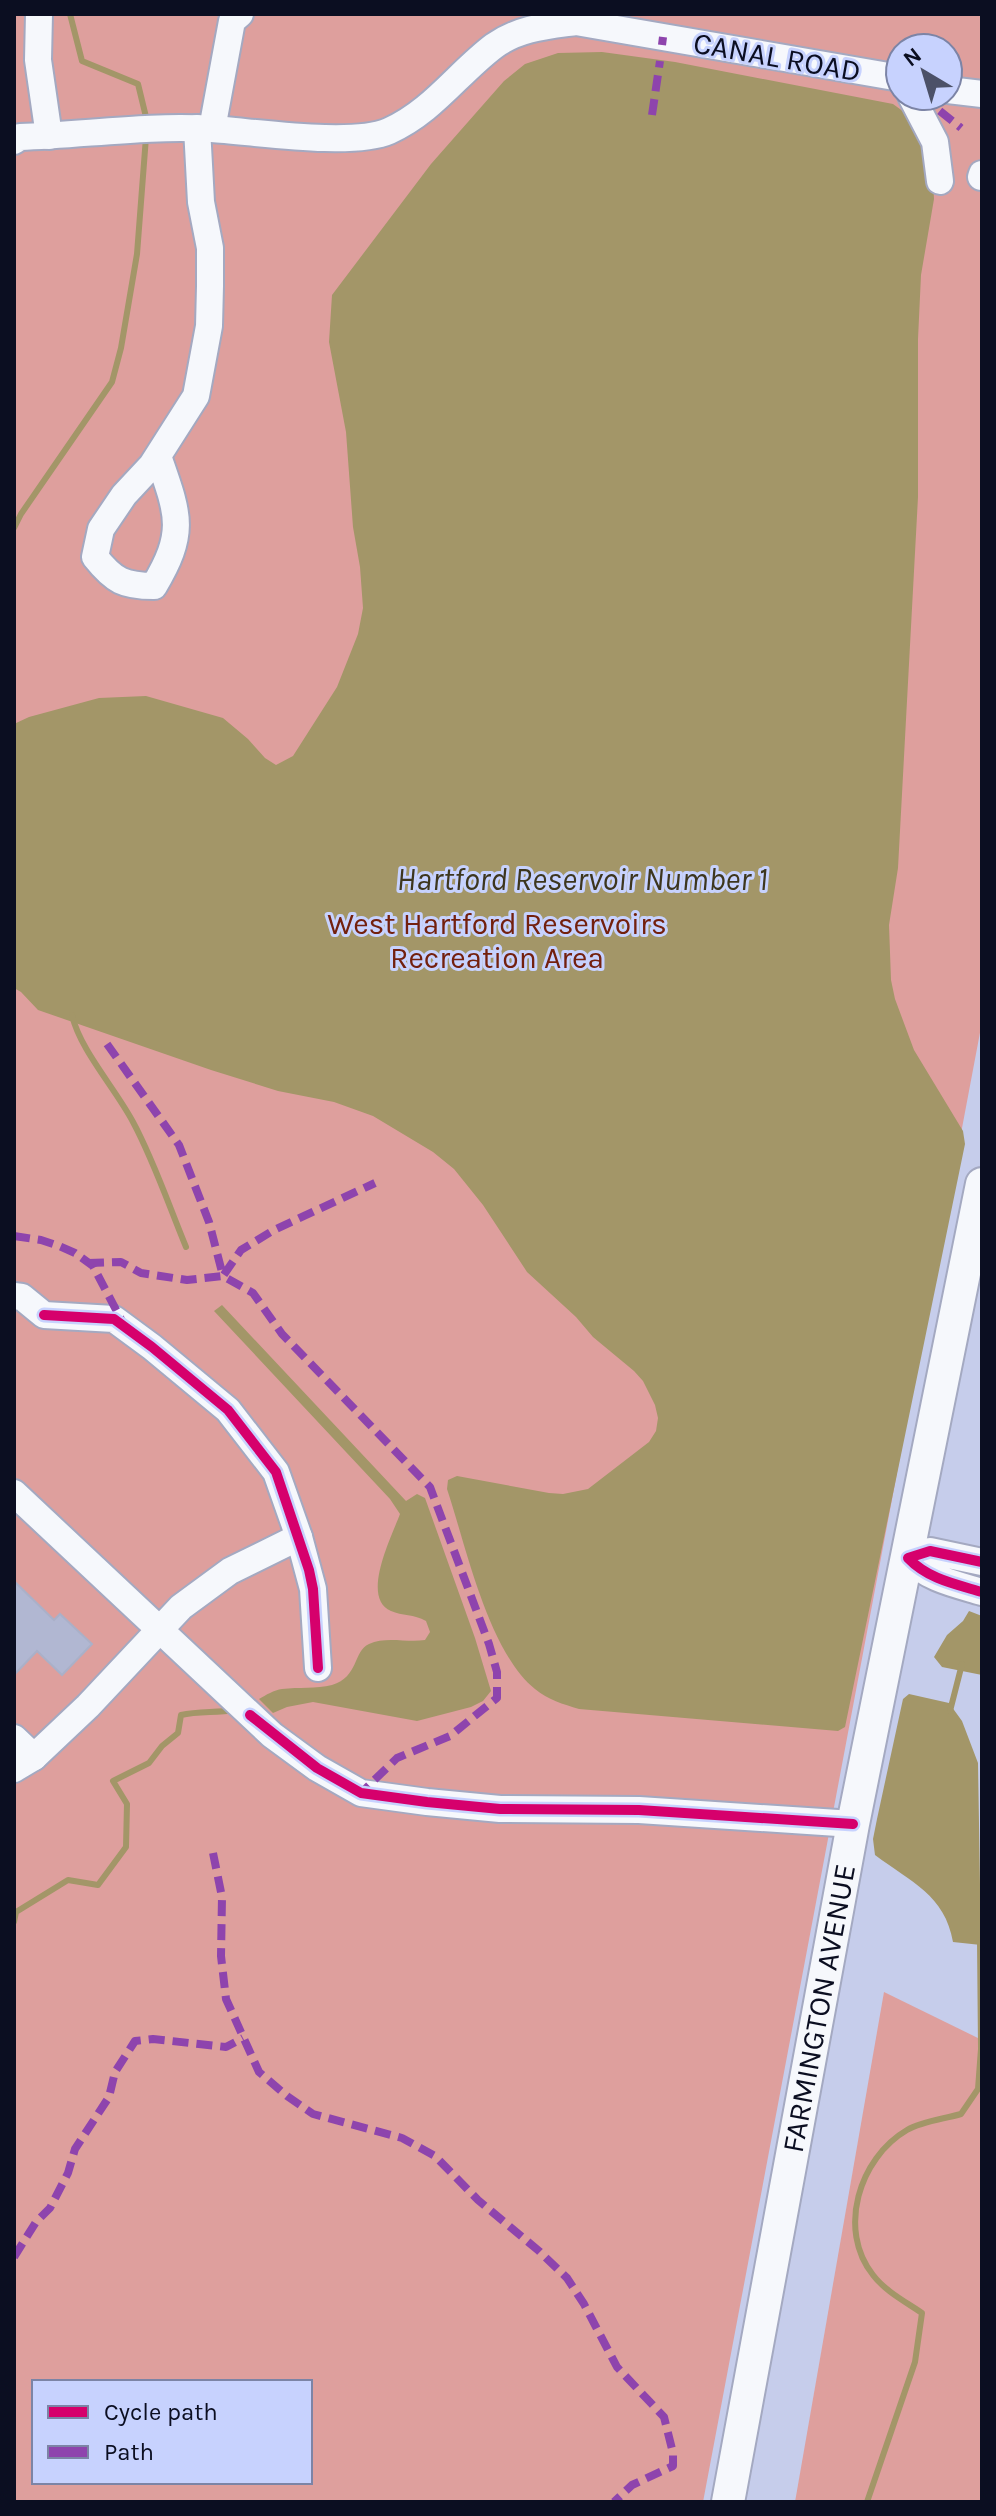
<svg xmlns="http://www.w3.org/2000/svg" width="996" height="2516" font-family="Karla,sans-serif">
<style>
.green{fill:#de9f9d;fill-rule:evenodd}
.water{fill:#a39668}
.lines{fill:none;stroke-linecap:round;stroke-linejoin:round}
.stream{stroke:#a39668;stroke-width:6}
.building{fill:#b1b7d2;stroke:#aab0c8;stroke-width:2}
.minor-casing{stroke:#a4a9c1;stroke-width:30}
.major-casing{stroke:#a4a9c1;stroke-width:36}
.minor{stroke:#f6f8fc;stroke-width:26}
.major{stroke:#f6f8fc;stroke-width:32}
.quiet{stroke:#8e44ad;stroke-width:8;stroke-dasharray:16 8;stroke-linecap:butt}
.cycleway-casing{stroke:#c7d2fe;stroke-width:15}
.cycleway{stroke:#d6006c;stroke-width:10}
.labels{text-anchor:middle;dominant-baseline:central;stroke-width:6;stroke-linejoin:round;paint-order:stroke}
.street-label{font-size:30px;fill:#0b0e21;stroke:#c7d2fe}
.park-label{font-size:30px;fill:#73200e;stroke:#c7d2fe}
.water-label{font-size:32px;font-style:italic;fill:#3d361e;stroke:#c7d2fe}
</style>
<rect width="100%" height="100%" fill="#c6cdeb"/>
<g class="green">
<path d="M14,14H982V1022L703,2502H14ZM900,48H948V96H900ZM34,2382H310V2482H34Z"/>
<polygon points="884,1992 982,2040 982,2502 795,2502"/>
</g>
<g class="water">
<path d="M602,52L675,62L893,104L904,112L922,139L933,179L934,199L921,275L918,339V497L898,868L889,925L891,980L895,999L914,1050L963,1131L965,1144L845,1727L838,1731L579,1709C563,1704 548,1700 535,1689C488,1651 466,1546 447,1489L448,1480L457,1476L549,1493L563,1494L588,1489L649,1442L656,1431L658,1418L655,1405L643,1381L634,1371L593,1337L576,1317L527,1272L483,1205L454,1169L433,1152L373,1116L334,1102L278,1091L211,1070L38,1010L21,992L14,988V724L29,717L99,698L146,696L223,718L248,739L265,758L276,765L293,756L337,687L358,634L363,608L360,567L353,527L346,432L329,342L332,295L431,164L504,81L525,64L558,53Z"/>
<path d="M222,1305L406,1501L417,1494L425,1498L475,1638L491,1691L483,1701L471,1707L417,1721L313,1702L287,1707L273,1713L259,1699C266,1695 274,1690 282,1689C299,1687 316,1689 332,1685C359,1677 353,1651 369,1644C386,1636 407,1643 425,1640L430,1632L426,1621C414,1614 402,1616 391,1611C360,1598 392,1536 400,1514L390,1499L214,1311Z"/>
<polygon points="969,1611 982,1616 982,1675 942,1667 934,1657 947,1635 963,1621"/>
<path d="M909,1694L949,1703L962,1721L978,1763L981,1945L953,1942C945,1895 911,1882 875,1855L873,1839L877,1819L903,1699Z"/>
</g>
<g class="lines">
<g class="stream">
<polyline points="70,14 82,61 138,84 147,121"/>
<polyline points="14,528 21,514 112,382 121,348 137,254 146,137"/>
<path d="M72,1015C80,1050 115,1088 133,1122C154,1161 169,1206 186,1247"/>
<polyline points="950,1711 962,1664"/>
<path d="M14,1922L16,1912L68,1880L98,1885L126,1847L127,1804L113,1781L149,1763L162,1746L178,1733L181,1715C199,1711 216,1713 234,1710"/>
<path d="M867,2502L915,2362L922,2313C906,2302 885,2291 873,2275C837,2230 859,2158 907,2130C922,2121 944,2119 961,2114L978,2089L981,2049L980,1940"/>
</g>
</g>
<polygon class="building" points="14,1581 54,1620 60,1614 92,1644 62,1675 37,1651 14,1675"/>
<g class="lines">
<defs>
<g id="minor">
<polyline points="39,14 38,60 49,136"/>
<polyline points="948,90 982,94"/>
<polyline points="911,96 935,142 940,181"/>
<path d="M212,129C256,132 352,147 389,131C432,112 458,73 494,46C519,28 547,26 576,22L900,78"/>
<path d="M14,141L20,137C85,135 147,125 212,129L232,21L240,14"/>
<polyline points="981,177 982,174"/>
<path d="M158,456C178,514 187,531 154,586C124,586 114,581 95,557L101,529L124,495L152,465L196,396L209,326L210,286V248L201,202L197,128"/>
<polyline points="14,1296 22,1297 44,1315 114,1319 152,1347 228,1410 276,1472 299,1537 313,1589 318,1668"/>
<polyline points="14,1493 272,1735 317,1768 361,1793 427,1802 500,1809 639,1810 853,1824"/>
<path d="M982,1562L930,1551L908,1558C928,1579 955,1584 982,1592"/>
<polyline points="14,1738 34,1757 14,1769"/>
<polyline points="34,1757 88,1706 181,1607 230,1571 299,1537"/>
</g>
<g id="major">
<path id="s1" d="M728,2502L853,1824L982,1184"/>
</g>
</defs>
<use href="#minor" class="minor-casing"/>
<use href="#major" class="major-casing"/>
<use href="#minor" class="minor"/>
<use href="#major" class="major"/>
<g class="quiet">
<polyline points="662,45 663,37"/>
<polyline points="921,96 961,128"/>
<polyline points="652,115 660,61"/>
<polyline points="107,1044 179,1145 209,1222 223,1276 241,1250 274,1230 375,1183"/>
<polyline points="14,1236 41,1240 59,1246 75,1253 93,1266 123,1323"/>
<polyline points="88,1263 121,1262 141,1273 187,1280 223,1276 253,1293 282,1334 430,1487 489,1644 497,1672 497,1698 450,1736 397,1758 361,1793"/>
<polyline points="213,1853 222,1897 221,1956 226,1999 259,2072 287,2096 313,2114 402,2138 435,2156 478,2200 539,2251 567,2278 584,2304 617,2367 664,2417 673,2453 673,2466 632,2485 614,2502"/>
<polyline points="14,2257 36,2222 50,2208 68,2173 75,2149 109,2097 115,2072 135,2041 153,2039 226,2047 243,2038"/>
</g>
<defs>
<g id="cycleway">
<polyline points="44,1315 114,1319 152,1347 228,1410 276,1472 309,1570 313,1589 318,1668"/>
<path d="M982,1562L930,1551L908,1558C928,1579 955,1584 982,1592"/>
<polyline points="250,1715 317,1768 361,1793 427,1802 500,1809 639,1810 853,1824"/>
</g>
</defs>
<use href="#cycleway" class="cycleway-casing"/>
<use href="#cycleway" class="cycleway"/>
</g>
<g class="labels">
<g class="street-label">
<text transform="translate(777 57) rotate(10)">CANAL ROAD</text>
<text stroke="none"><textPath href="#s1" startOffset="502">FARMINGTON AVENUE</textPath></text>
</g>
<g class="park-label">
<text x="497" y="924">West Hartford Reservoirs<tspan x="497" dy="34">Recreation Area</tspan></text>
</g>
<g class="water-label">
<text x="582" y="879">Hartford Reservoir Number 1</text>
</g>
</g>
<rect width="996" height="2516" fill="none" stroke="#0b0e21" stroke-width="32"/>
<rect x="32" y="2380" width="280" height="104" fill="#c7d2fe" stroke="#7c84a6" stroke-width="2"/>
<rect x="48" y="2406" width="40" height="12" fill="#d6006c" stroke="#7c84a6" stroke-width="2"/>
<text x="104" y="2420" font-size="24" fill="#0b0e21">Cycle path</text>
<rect x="48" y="2446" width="40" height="12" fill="#8e44ad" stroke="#7c84a6" stroke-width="2"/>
<text x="104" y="2460" font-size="24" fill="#0b0e21">Path</text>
<g transform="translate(924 72) rotate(322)"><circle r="38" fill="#c7d2fe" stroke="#7c84a6" stroke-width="2"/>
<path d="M0-6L14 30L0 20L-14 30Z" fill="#4c5168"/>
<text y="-12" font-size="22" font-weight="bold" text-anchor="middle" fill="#0b0e21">N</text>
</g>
</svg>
